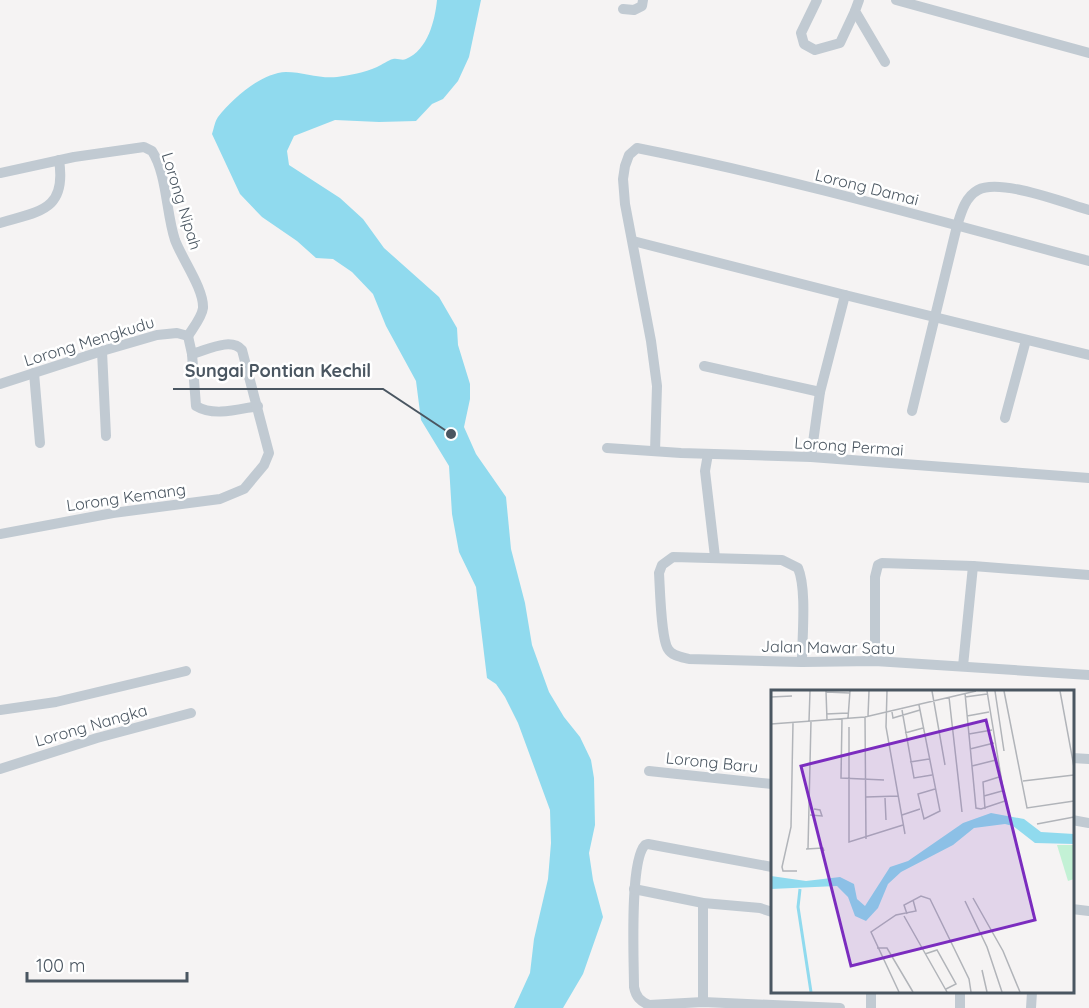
<svg xmlns="http://www.w3.org/2000/svg" width="1089" height="1008" font-family="Quicksand,sans-serif">
<style>
.water{fill:#90daee}
.lines{fill:none;stroke-linecap:round;stroke-linejoin:round}
.street{stroke:#c1cad2;stroke-width:10}
.labels{text-anchor:middle;dominant-baseline:central;stroke-width:5;stroke-linejoin:round;paint-order:stroke}
.street-label{font-size:16px;fill:#4a5661;stroke:#fff}
.inset-river{fill:none;stroke:#90daee;stroke-width:3}
.inset-road{fill:none;stroke:#b1b4b9;stroke-width:1.5}
.view{fill:#7b2cbf;fill-opacity:0.15;stroke:#7b2cbf;stroke-width:3}
.inset-edge{fill:none;stroke:#4a5661;stroke-width:3}
.leader{fill:none;stroke:#4a5661;stroke-width:2}
.callout-dot{fill:#4a5661;stroke:#fff;stroke-width:2}
.callout-label{font-size:18px;text-anchor:middle;font-weight:bold;fill:#4a5661;stroke:#fff;stroke-width:5;stroke-linejoin:round;paint-order:stroke}
</style>
<rect width="100%" height="100%" fill="#f5f3f3"/>
<path class="water" d="M437,0H481L469,57L458,81L443,99L432,104L416,121L379,122L335,120L294,136L287,151L289,165L340,198L363,219L384,248L439,297L457,328L458,345L470,384V399L464,427L476,454L506,497L511,549L525,603L532,645L549,692L564,717L580,737L591,760L594,778L595,825L589,853L593,880L603,917L583,974L563,1008H514L530,973L534,939L548,879L551,843L550,810L518,723L505,697L496,684L487,678L476,587L459,552L452,514L449,466L421,420L416,381L386,326L373,294L352,272L333,259L316,258L297,241L262,217L240,194L212,134C214,128 215,121 218,117C233,98 261,73 286,72C303,72 320,79 337,77C350,75 364,73 377,67C382,65 388,60 393,59C398,58 402,61 406,59C428,50 435,20 437,0Z"/>
<g class="lines">
<g class="street">
<polyline points="817,0 801,33 804,44 815,50 840,43 855,11"/>
<polyline points="859,0 855,11 885,62"/>
<polyline points="896,0 1089,53"/>
<polyline points="623,9 634,10 642,6 643,0"/>
<path d="M0,173L74,157L144,147L152,151C167,174 166,213 175,240C182,259 204,289 203,308C202,317 193,328 188,336"/>
<path d="M0,223C39,211 67,211 59,160"/>
<polyline points="633,241 845,295 1089,355"/>
<path d="M188,336L192,354L196,406C214,417 239,409 258,406"/>
<polyline points="102,351 106,436"/>
<polyline points="704,366 820,392"/>
<polyline points="34,373 40,443"/>
<polyline points="0,384 102,351 157,335 177,333 188,336"/>
<path d="M912,411L957,226C961,213 965,197 978,190C1000,178 1065,203 1089,210"/>
<polyline points="1005,418 1026,340"/>
<polyline points="607,448 681,453 811,457 1089,478"/>
<path d="M655,451L657,386L651,341L625,204L623,179L625,166L629,155L637,148C789,178 939,221 1089,261"/>
<polyline points="708,454 705,471 715,557"/>
<polyline points="811,457 820,392 845,295"/>
<path d="M0,534L113,513L220,499L244,489L264,465L269,453L242,350C231,337 207,350 192,354"/>
<polyline points="875,661 875,577 878,565 882,563 973,566 1089,575"/>
<path d="M802,662C802,637 807,589 798,568L782,560L673,557L662,565L659,573C660,588 661,638 668,649C672,656 681,657 689,659L802,662L875,661L1089,675"/>
<polyline points="963,666 973,566"/>
<polyline points="0,710 56,702 186,671"/>
<polyline points="1072,758 1089,759"/>
<polyline points="0,769 97,738 191,713"/>
<polyline points="649,771 772,784"/>
<polyline points="1072,820 1089,823"/>
<path d="M772,867L648,844L645,845C629,861 634,962 634,987C636,997 640,1001 649,1005L703,1002L840,1008"/>
<polyline points="634,889 703,903 760,908 772,912"/>
<polyline points="703,903 703,1002"/>
<polyline points="1072,909 1089,911"/>
<polyline points="871,992 871,1008"/>
<polyline points="960,1008 960,992"/>
<polyline points="1031,1008 1032,992"/>
</g>
</g>
<g class="labels">
<g class="street-label">
<text transform="translate(867 187) rotate(14)">Lorong Damai</text>
<text transform="translate(182 201) rotate(73)">Lorong Nipah</text>
<text transform="translate(89 341) rotate(-17)">Lorong Mengkudu</text>
<text transform="translate(849 446) rotate(4)">Lorong Permai</text>
<text transform="translate(126 497) rotate(-8)">Lorong Kemang</text>
<text transform="translate(828 647) rotate(1)">Jalan Mawar Satu</text>
<text transform="translate(91 725) rotate(-16)">Lorong Nangka</text>
<text transform="translate(712 762) rotate(6)">Lorong Baru</text>
</g>
</g>
<g transform="translate(771 690)">
<rect width="303" height="303" fill="#f5f3f3"/>
<path d="M286,155H303V189L297,191Z" fill="#c3f1d5"/>
<path d="M220,123L253,129L270,142L303,144V154L264,153L242,136L234,134L203,138L182,155L130,182L117,194L107,218L95,231L84,226L77,207L66,196L0,199V186L35,191L69,187L83,194L86,209L94,216L119,177L137,171L192,133Z" fill="#90daee"/>
<path class="inset-river" d="M29,199L27,217L40,302"/>
<path class="inset-road" d="M55,1L56,30M116,1L115,37L134,144M161,1L174,75M224,1L233,61M233,1L256,118L303,111M289,1L303,77M55,2L79,3M194,3L205,118L210,119L234,111L216,1M0,7L21,6M178,7L191,122M194,7L216,4M148,15L169,121L153,129L147,104L164,99M131,20L143,88L161,85M121,22L122,28L149,20M55,24L77,23M97,26L98,1M196,26L218,22M94,27L95,149M77,28L79,1M71,29L70,88L113,90M38,31L39,1M22,33L20,137L11,177L12,181H26M0,34L94,27L205,1M78,37V152L132,135M134,43L152,38M198,44L221,40M199,59L223,53M139,72L158,69M201,76L225,70M252,91L303,85M213,106L231,101M95,107L127,106M114,108L115,130M214,119L212,92L228,87M39,125L51,126L49,120L43,119M131,125L149,119M266,134L303,127M35,159L52,158L53,161M37,159L40,31M202,208L232,261L249,302M194,211L216,257L231,302M136,224L133,215L150,206L159,209L198,289L200,302M133,226L176,302M106,258H116L142,302M154,264L166,260L185,294L175,299M211,280L216,302M128,302L100,242L125,225L145,221L142,210"/>
<path class="view" d="M215,30L264,230L80,276L30,76Z"/>
<rect width="303" height="303" class="inset-edge"/>
</g>
<path class="leader" d="M451 434L383 389H173"/>
<circle class="callout-dot" cx="451" cy="434" r="6"/>
<g class="callout-label">
<text x="278" y="377">Sungai Pontian Kechil</text>
</g>
<path d="M27 972v9h160v-9" fill="none" stroke="#4a5661" stroke-width="3"/>
<text x="36" y="972" font-size="18" fill="#4a5661" stroke="#ffffff" stroke-width="4.5" paint-order="stroke">100 m</text>
</svg>
